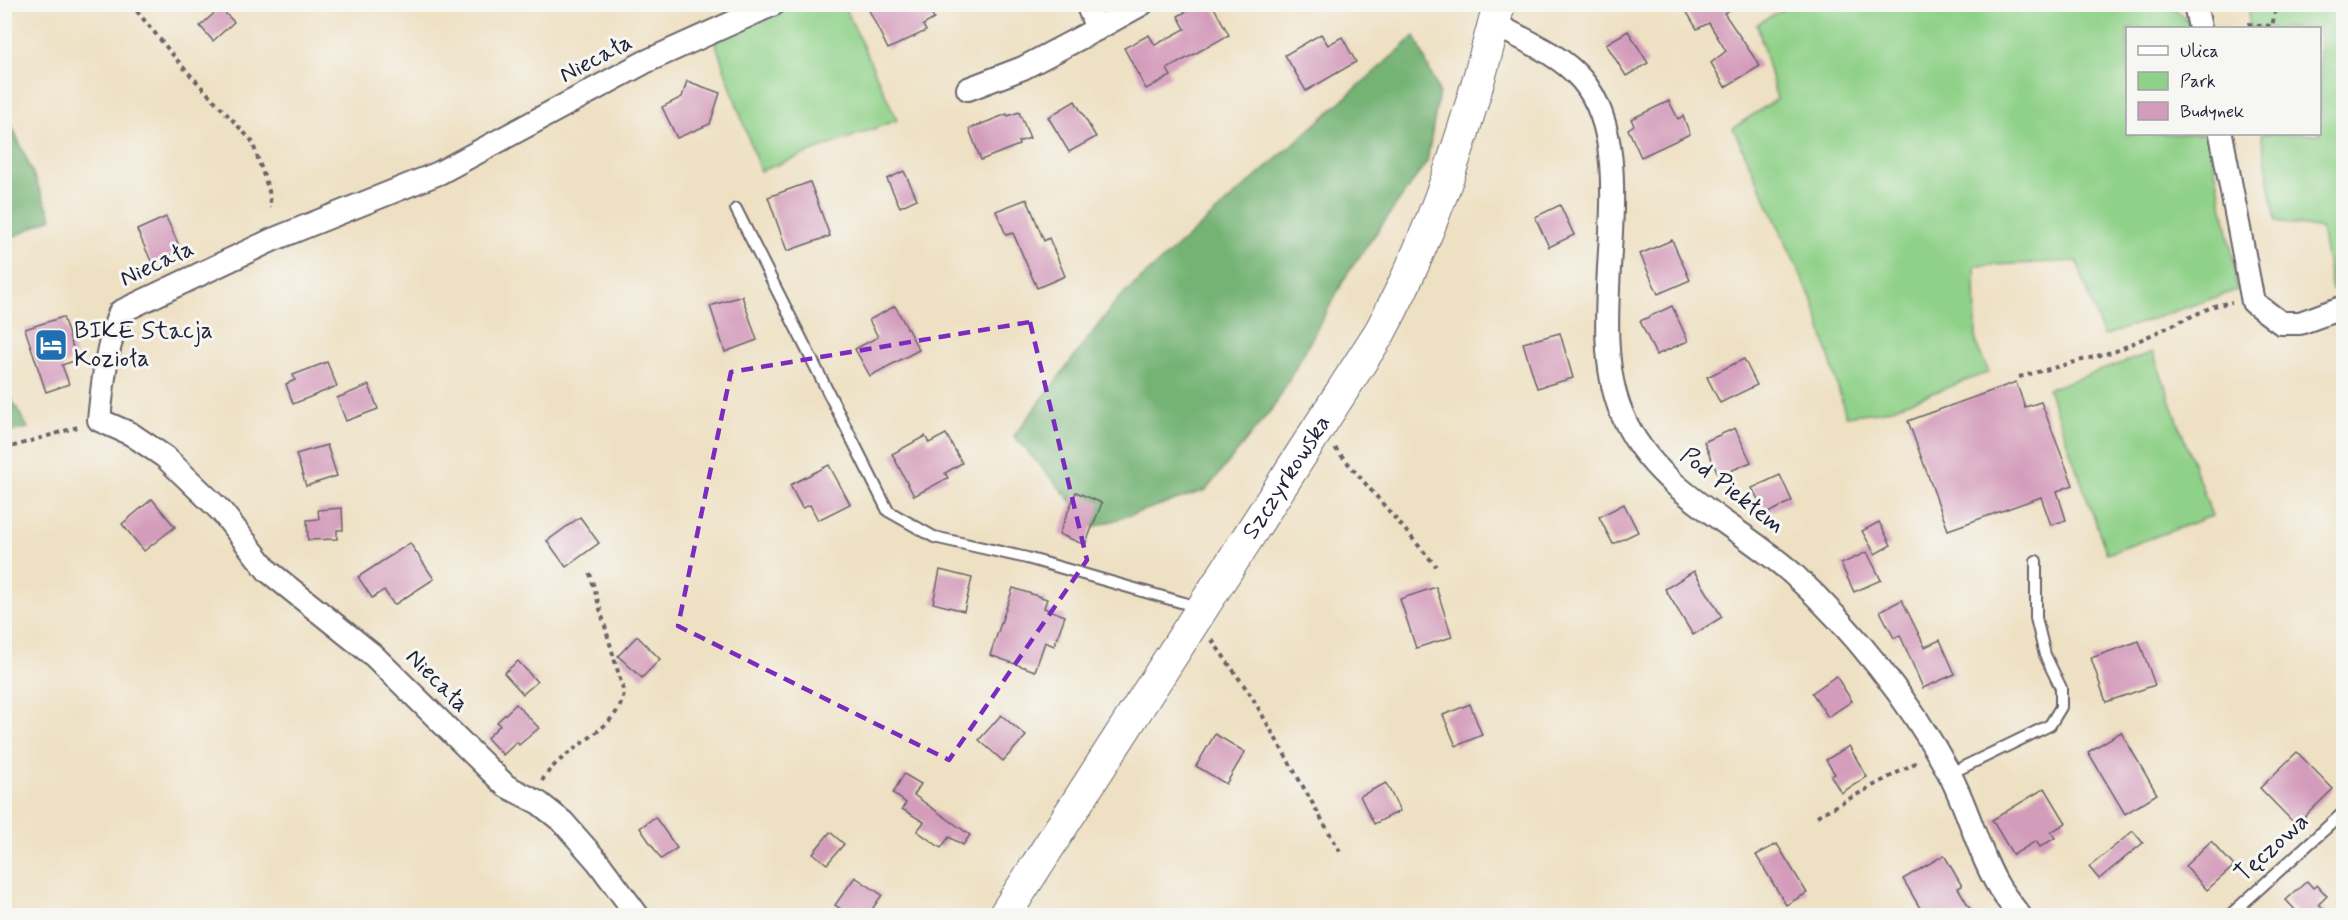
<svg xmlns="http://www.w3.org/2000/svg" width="2348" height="920" font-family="Mynerve,sans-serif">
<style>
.green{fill:#90d189;stroke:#597a62;stroke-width:1.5}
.forest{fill:#74b375;stroke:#4b6a58;stroke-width:1.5}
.building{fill:#d49cbb}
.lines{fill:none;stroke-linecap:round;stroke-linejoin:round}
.lane-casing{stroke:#69646a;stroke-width:14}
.street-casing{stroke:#69646a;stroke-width:26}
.secondary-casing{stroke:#69646a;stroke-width:34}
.path{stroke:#69646a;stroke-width:4;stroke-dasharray:4.5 4.5;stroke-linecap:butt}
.lane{stroke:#fff;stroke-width:10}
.street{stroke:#fff;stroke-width:22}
.secondary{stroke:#fff;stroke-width:32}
.marked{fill:none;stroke:#7b2cbf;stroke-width:4.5;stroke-dasharray:12 8;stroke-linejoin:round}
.labels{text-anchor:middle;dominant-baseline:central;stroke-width:6;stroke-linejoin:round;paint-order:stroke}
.street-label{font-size:24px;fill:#22223b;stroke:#f6f6f2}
.poi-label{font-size:24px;fill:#22223b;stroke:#f6f6f2;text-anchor:start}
</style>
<rect width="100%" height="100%" fill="#f6f6f2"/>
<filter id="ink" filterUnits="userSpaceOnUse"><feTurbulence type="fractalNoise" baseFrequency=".0167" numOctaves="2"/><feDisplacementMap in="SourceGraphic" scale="12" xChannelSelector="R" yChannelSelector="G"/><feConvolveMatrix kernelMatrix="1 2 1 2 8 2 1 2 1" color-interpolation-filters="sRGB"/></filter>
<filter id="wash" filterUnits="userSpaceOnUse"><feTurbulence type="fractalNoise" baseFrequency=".008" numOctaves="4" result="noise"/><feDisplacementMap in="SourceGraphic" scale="24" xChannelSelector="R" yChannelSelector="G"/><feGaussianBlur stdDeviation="1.35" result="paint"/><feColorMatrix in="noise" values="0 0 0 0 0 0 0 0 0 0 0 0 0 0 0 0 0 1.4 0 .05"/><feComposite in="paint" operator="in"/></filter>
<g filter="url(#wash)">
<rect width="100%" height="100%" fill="#eee0c2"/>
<g class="green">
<polygon points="746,5 844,5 897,120 760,171 715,42"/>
<polygon points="1791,5 2171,5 2189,22 2190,28 2128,28 2128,134 2208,134 2233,257 2237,290 2103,336 2077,261 1975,266 1976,344 1989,372 1884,411 1846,416 1814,304 1733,128 1777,99 1757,24"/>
<polygon points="2249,5 2343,5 2344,286 2332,290 2321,229 2276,221 2261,134 2320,134 2320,28 2248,28"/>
<polygon points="2153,352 2212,516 2107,554 2048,389"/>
</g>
<g class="forest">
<polygon points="1415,36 1439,92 1427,162 1349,271 1275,405 1206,490 1094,527 1014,436 1118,299"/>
<polygon points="4,117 13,128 52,218 5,241"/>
<polygon points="4,388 5,388 28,428 5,433"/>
</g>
<g id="blocks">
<g class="building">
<polygon points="866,4 926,4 934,19 923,25 926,31 888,49"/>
<polygon points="1199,4 1212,4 1229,35 1167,69 1171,76 1146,89 1124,48 1149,35 1155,45 1185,29 1178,16"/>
<polygon points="1682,4 1739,4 1724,13 1760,66 1725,87 1711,63 1726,51 1709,23 1697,29"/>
<polygon points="220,8 234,22 213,41 200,26"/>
<polygon points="1628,31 1648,63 1626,76 1606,44"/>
<polygon points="1321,34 1328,45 1342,37 1356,62 1306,91 1285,55"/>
<polygon points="687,81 720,93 710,124 677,138 662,107 682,97"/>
<polygon points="1075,101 1096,137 1069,152 1048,117"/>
<polygon points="1669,101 1678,119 1683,116 1690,134 1641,157 1628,129 1634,125 1631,119"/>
<polygon points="1019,112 1030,138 1018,142 1019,145 981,160 969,129 1007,114 1008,116"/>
<polygon points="904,171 917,199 900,207 887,179"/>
<polygon points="810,182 830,236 787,251 768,197"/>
<polygon points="1027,199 1044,241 1049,238 1065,276 1037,288 1013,233 1006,235 996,211"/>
<polygon points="1560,205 1574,235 1549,247 1535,217"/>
<polygon points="166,217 181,250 152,263 137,230"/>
<polygon points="1672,240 1690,280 1658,294 1640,254"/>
<polygon points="742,296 757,340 725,352 710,306"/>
<polygon points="895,306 919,350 870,376 855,349 878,337 869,320"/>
<polygon points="1672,306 1688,341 1656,355 1640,321"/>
<polygon points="63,317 77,360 62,365 69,384 46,392 25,329"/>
<polygon points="1560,333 1573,378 1537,388 1523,343"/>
<polygon points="1744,359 1757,385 1720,403 1707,377"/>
<polygon points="327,362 337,386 293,404 286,384 295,380 293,375"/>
<polygon points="2016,382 2025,407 2041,402 2073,485 2057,491 2066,520 2051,525 2041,497 1948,530 1908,421"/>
<polygon points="369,385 378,409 346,421 337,398"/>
<polygon points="1735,428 1751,462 1719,476 1704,442"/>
<polygon points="946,434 962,463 945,473 948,478 914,496 892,454 925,436 929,443"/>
<polygon points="327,445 337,476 306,486 296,454"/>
<polygon points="829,465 850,504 818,520 810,505 802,508 790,485"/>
<polygon points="1780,475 1792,501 1766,514 1752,488"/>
<polygon points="1076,492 1102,503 1085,545 1059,534"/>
<polygon points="152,499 175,527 144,551 122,524"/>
<polygon points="1624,504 1638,532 1613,544 1599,517"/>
<polygon points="342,508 343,530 337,530 337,539 308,540 307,520 319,519 318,510"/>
<polygon points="580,517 599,543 566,567 547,541"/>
<polygon points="1879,522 1891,545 1875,554 1862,531"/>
<polygon points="410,543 434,579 394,605 384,590 372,598 358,577"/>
<polygon points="1867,552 1881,580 1854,592 1841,564"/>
<polygon points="940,570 972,578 964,611 933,603"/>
<polygon points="1694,571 1722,617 1693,635 1665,589"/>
<polygon points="1436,587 1452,637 1416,648 1400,599"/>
<polygon points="1013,588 1047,599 1044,608 1065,616 1054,646 1045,642 1035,671 990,655"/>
<polygon points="1902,600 1925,647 1940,640 1955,674 1923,688 1900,635 1894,638 1880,611"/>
<polygon points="637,636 660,659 642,678 618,656"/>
<polygon points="2139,641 2155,685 2106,702 2091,658"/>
<polygon points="518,661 537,682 523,694 504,673"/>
<polygon points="1836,676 1852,701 1828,717 1812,693"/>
<polygon points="516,704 539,728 519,745 517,742 503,755 487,738 500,725 497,722"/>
<polygon points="1470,704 1482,735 1456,746 1443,715"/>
<polygon points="1001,715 1026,736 1003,761 979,740"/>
<polygon points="2121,732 2157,794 2125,814 2088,752"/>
<polygon points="1215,734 1245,752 1226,784 1196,766"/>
<polygon points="1849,746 1867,777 1841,793 1831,776 1835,774 1826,760"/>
<polygon points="2297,752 2333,789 2296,825 2260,788"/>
<polygon points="904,774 921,784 914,795 970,835 963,845 949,837 941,848 917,831 924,822 902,809 906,803 893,793"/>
<polygon points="1386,783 1400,811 1374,824 1360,796"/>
<polygon points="2045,788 2066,823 2051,832 2055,838 2040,847 2036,841 2013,855 1992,820"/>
<polygon points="655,817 677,848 661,859 640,828"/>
<polygon points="2133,831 2143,843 2099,879 2089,867"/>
<polygon points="830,832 844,844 827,864 813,853"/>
<polygon points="2211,841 2234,866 2207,890 2185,866"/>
<polygon points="1777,844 1807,893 1786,905 1756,855"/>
<polygon points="1944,855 1962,886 1958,888 1974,915 1924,915 1903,879"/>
<polygon points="855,877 882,895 868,915 850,915 835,905"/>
<polygon points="2307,881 2313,888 2317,885 2327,896 2319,904 2329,915 2300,915 2286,900"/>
</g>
</g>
</g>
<g filter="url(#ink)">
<use href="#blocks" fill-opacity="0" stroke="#69646a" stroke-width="1.5"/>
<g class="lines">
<defs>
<g id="lane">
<polyline points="736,209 888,511 934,537 1027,558 1198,607"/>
<polyline points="1949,774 2050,725 2061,707 2061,688 2045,655 2036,618 2036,561"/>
<polyline points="2229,916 2344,812"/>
</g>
<g id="street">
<polyline points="1087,4 1097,29 1142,4"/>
<polyline points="2195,4 2200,28"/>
<path d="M1494,24C1524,40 1560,54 1582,80C1647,158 1580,316 1622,414C1654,490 1735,522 1793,574C1852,628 1911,702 1949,773C1969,810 1978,853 2000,889C2006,898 2013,907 2020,916"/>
<polyline points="968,89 1023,68 1097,29"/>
<polyline points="2221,134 2253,302 2281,323 2300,323 2344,307"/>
<path d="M638,916L598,862L563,822L539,803L506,786L374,656L268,571L222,512L165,457L131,434L99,420C103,382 106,348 120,312L272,240L439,173L645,62L774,4"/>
</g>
<g id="secondary">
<path id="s1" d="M1004,916L1380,332C1436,228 1470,118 1499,4"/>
</g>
</defs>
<use href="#lane" class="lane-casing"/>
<use href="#street" class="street-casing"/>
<use href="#secondary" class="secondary-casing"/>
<g class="path">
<polyline points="131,4 182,66 252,141 269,191 271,208"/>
<polyline points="2248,24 2272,26 2277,4"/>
<polyline points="2019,377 2116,351 2214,306 2232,302"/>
<polyline points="1335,448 1436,566"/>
<polyline points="4,449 81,426"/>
<polyline points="1212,640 1252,697 1342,855"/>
<path d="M542,781C561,747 618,732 624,693L589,570"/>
<polyline points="1817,816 1919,761"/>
<polyline points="4,909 10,916"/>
</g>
<use href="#lane" class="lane"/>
<use href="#street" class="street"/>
<use href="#secondary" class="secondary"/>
</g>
</g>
<path class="marked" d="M1030,322L1087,560L949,760L678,626L731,372Z"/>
<defs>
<symbol id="hotel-square" viewBox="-11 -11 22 22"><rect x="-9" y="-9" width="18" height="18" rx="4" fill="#1f6fb2" stroke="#f6f6f2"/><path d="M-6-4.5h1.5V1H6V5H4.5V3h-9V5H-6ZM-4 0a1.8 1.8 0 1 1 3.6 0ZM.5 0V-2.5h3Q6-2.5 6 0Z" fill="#fff"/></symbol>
</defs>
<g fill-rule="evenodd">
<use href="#hotel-square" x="32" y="326" width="38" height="38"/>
</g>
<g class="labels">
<g class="street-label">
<text transform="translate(596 59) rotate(-28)">Niecała</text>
<text transform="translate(157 264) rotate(-25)">Niecała</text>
<text stroke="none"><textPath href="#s1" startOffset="522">Szczyrkowska</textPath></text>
<text transform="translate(1732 491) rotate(38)">Pod Piekłem</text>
<text transform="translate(437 681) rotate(45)">Niecała</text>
<text transform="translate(2272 848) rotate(-42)">Tęczowa</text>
</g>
<g class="poi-label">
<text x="74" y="331">BIKE Stacja<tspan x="74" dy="28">Kozioła</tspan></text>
</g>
</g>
<rect width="2348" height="920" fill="none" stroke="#f6f6f2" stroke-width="24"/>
<rect x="2126" y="27" width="195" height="108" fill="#f6f6f2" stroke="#a1a1a9" stroke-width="1.5"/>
<rect x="2138" y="46" width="30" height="9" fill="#ffffff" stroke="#a1a1a9" stroke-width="1.5"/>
<text x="2180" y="57" font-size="18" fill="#22223b">Ulica</text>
<rect x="2138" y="72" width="30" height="18" fill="#90d189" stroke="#a1a1a9" stroke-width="1.5"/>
<text x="2180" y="87" font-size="18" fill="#22223b">Park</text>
<rect x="2138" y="102" width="30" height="18" fill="#d49cbb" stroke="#a1a1a9" stroke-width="1.5"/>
<text x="2180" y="117" font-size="18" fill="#22223b">Budynek</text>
</svg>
